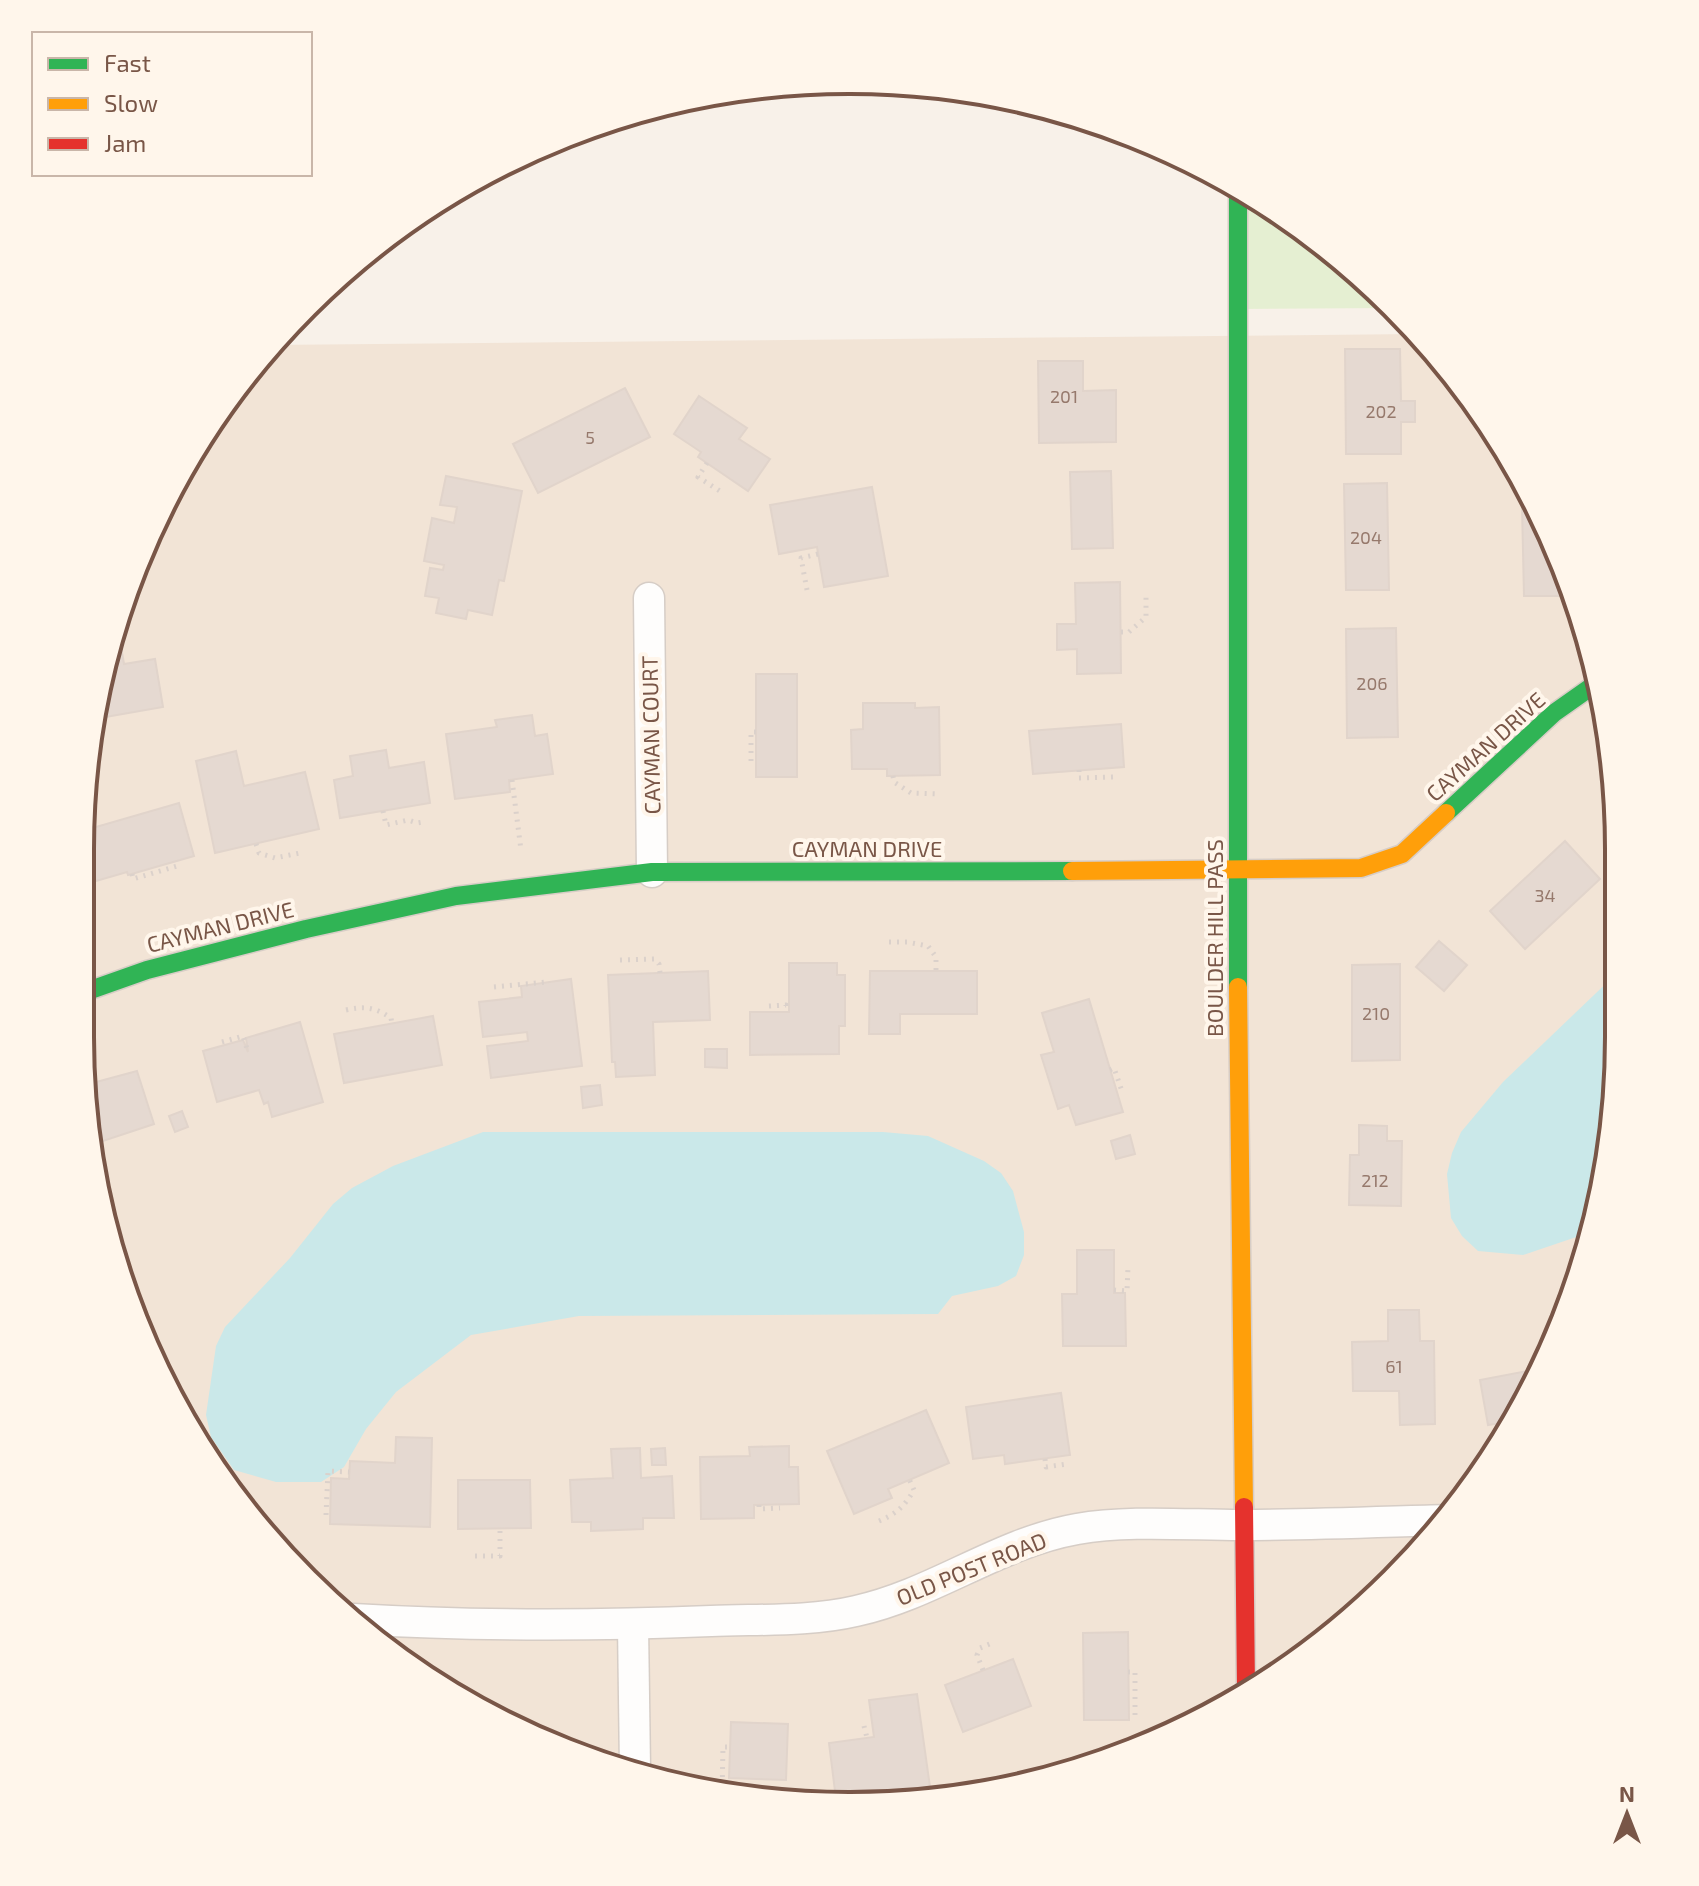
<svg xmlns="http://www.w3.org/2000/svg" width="1699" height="1886" font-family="'Exo 2',sans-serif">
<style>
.residential{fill:#f2e4d6}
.green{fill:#e5efd2}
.water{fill:#cae8e9}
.building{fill:#e5d9d1;stroke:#e1d4cb;stroke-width:2}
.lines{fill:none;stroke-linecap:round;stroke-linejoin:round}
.street-casing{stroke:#d6cdc6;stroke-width:33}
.fast-casing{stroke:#d7cdc6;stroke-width:21}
.slow-casing{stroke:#d7cdc6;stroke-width:21}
.jam-casing{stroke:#d7cdc6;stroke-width:21}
.path{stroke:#dbd1cb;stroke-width:5;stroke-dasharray:2 6;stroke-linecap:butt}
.street{stroke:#fefdfc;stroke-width:30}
.fast{stroke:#30b455;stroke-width:18}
.slow{stroke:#ff9f0a;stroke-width:18}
.jam{stroke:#e5322d;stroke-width:18}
.labels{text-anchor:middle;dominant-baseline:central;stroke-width:8;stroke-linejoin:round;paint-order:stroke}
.number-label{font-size:18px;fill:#96796c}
.street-label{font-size:22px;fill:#795647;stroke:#fff6eb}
.rim{fill:none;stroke:#795647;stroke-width:4}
</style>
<rect width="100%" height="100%" fill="#f8f1e9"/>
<polygon class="residential" points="1416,334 1460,381 1540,510 1593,651 1617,800 1617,1087 1593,1235 1540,1376 1460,1505 1357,1615 1190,1726 1048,1780 850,1806 699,1791 510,1727 381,1647 239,1505 159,1376 95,1187 80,1037 95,700 183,464 269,345"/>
<polygon class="green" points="1235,183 1357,271 1392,308 1238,309"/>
<g class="water">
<polygon points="1617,973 1617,1087 1594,1231 1523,1255 1478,1251 1462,1236 1451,1218 1447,1174 1452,1153 1461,1132 1503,1082"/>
<polygon points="483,1132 883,1132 928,1136 984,1161 1001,1173 1013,1191 1024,1232 1024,1255 1016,1276 998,1286 952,1296 938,1314 579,1316 471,1335 396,1392 366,1429 344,1467 321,1482 276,1482 234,1470 211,1437 206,1415 216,1346 225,1327 290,1258 333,1204 352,1188 393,1166"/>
</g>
<g class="building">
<polygon points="1345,349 1400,349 1401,401 1415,401 1415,422 1401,422 1401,454 1346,454"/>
<polygon points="1038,361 1083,361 1083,391 1116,390 1116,442 1039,443"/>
<polygon points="625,388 650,437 538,493 513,444"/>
<polygon points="699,396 747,428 739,439 770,459 748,491 698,457 701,452 674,434"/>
<polygon points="1111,471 1113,548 1072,549 1070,472"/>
<polygon points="446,476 522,491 504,581 499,580 492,615 468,610 466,619 436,613 439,598 425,596 430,568 443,570 444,565 424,561 432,518 454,523 457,507 440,505"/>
<polygon points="1387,483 1389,590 1346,590 1344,484"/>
<polygon points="872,487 888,576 824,587 817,547 779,554 770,505"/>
<polygon points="1522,506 1538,506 1540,510 1563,572 1564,596 1524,596"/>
<polygon points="1120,582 1121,673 1077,674 1077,649 1057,650 1057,624 1076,624 1075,583"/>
<polygon points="1396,628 1398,737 1347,738 1346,629"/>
<polygon points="119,635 124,664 155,659 163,707 94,719 95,700"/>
<rect x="756" y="674" width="41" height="103"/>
<polygon points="863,703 915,703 915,708 939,707 940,775 887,776 887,769 852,769 851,730 863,729"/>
<polygon points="532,715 535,736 547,734 553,774 509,780 510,792 455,799 446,734 497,727 495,720"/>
<polygon points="1121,724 1124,767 1033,774 1029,731"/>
<polygon points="386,750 389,768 424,762 430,803 340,818 334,780 353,776 350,756"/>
<polygon points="236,751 244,786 305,772 319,829 215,853 196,761"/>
<polygon points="179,803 194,856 128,875 127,872 96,881 88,852 89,829"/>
<polygon points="1565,841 1600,879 1525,949 1490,911"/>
<polygon points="1439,941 1467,965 1444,991 1416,967"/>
<polygon points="789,963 837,963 837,975 845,975 845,1026 839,1026 839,1054 750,1055 750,1012 789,1012"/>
<polygon points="1400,964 1400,1060 1352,1061 1352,965"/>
<polygon points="708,971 710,1020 653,1022 655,1075 616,1077 615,1062 612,1062 608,975"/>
<polygon points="870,971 977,971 977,1014 900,1014 900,1034 869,1034"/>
<polygon points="571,979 582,1066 491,1078 487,1046 528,1041 527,1032 483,1037 479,1002 522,997 521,986"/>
<polygon points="1089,999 1123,1112 1076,1125 1069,1105 1058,1109 1041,1055 1054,1052 1042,1013"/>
<polygon points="433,1016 442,1065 344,1083 334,1034"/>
<polygon points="300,1022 323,1102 272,1117 268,1102 264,1104 259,1090 217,1102 203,1051 243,1040 248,1052 246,1038"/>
<polygon points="705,1049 727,1049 727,1068 705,1067"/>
<polygon points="137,1071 154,1124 91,1145 85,1085"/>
<polygon points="600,1085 602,1105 583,1108 581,1087"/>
<polygon points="182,1111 188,1127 175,1132 169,1116"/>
<polygon points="1359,1125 1387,1126 1387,1141 1402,1141 1401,1206 1349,1205 1350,1155 1359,1155"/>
<polygon points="1130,1135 1135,1154 1116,1159 1111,1141"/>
<polygon points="1077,1250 1114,1250 1114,1293 1125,1293 1126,1346 1063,1346 1062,1294 1077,1294"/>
<polygon points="1388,1310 1419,1310 1420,1341 1434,1341 1435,1424 1400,1425 1399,1391 1353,1391 1352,1342 1388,1341"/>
<polygon points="1543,1368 1512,1421 1488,1425 1480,1380"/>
<polygon points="1061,1393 1070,1455 1005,1464 1004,1455 973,1459 966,1407"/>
<polygon points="926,1410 949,1463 888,1489 892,1498 854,1514 827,1451"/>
<polygon points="396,1437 432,1438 430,1527 330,1524 331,1478 349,1479 350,1461 395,1463"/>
<polygon points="789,1446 789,1467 798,1467 799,1504 754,1505 754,1518 701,1519 700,1457 750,1456 749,1447"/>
<polygon points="640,1448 641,1478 672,1476 674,1518 643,1518 643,1529 618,1530 591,1531 591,1522 572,1522 570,1480 613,1478 611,1449"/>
<polygon points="665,1448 666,1465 652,1465 651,1449"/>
<polygon points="458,1480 530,1480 531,1528 458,1529"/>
<polygon points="1128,1632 1129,1720 1084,1720 1083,1633"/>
<polygon points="1013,1659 1031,1706 963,1732 945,1685"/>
<polygon points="917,1694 930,1787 836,1799 829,1743 874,1737 869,1700"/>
<polygon points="731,1722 788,1724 786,1780 729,1778"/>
</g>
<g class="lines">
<defs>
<g id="street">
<polyline points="649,598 652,872"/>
<path d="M353,1619C472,1626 591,1626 711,1621C758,1619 809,1622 856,1611C934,1594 998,1543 1077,1529C1129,1520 1187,1525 1240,1525C1309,1525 1378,1522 1446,1520"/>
<polyline points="633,1625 635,1769"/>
</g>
<g id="fast">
<polyline points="1238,186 1238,987"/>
<polyline points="1446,813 1554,713 1598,682"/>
<polyline points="82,993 147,970 306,929 456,896 652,872 1072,871"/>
</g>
<g id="slow">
<polyline points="1072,871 1361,868 1402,854 1446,813"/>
<polyline points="1238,987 1244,1507"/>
</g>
<polyline id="jam" points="1244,1507 1246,1689"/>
</defs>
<use href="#street" class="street-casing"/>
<use href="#fast" class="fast-casing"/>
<use href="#slow" class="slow-casing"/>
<use href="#jam" class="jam-casing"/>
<g class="path">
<polyline points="707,463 698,477 723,493"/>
<polyline points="807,590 801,558 818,554"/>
<polyline points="1121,632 1129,632 1146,617 1146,593"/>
<polyline points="751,761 751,732 756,732"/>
<polyline points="1079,770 1079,778 1114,777"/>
<polyline points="893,776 894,782 911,793 939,794"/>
<polyline points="512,780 521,850"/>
<polyline points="383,811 386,825 408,820 417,823 423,822"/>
<polyline points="256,844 259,853 275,858 300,853"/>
<polyline points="132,874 133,879 177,866"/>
<polyline points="889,942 907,942 928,946 936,957 936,971"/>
<polyline points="620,960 654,959 659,964 660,973"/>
<polyline points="494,987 547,982"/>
<polyline points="769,1006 786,1005 786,1012"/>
<path d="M346,1010C364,1006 375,1007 391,1018L392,1024"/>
<polyline points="222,1042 243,1036 248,1052"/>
<polyline points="1110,1070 1114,1068 1123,1094"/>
<polyline points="1114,1290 1127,1291 1128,1267"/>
<polyline points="1045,1459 1046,1467 1067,1464"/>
<polyline points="759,1505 759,1509 780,1508"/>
<polyline points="326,1515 328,1471 349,1472"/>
<path d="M879,1521C896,1514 904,1507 914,1490L909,1479"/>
<polyline points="475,1556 500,1556 500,1528"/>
<polyline points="983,1670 977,1655 980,1648 992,1643"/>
<polyline points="1128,1672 1135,1672 1135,1717"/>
<polyline points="864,1726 867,1738"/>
<polyline points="722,1793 723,1747 730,1747"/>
</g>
<use href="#street" class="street"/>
<use href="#fast" class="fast"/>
<use href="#slow" class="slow"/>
<use href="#jam" class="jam"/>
</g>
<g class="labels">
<g class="number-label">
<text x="1064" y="396">201</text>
<text x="1381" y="411">202</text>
<text x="590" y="437">5</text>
<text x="1366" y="537">204</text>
<text x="1372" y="683">206</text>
<text x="1545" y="895">34</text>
<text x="1376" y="1013">210</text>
<text x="1375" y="1180">212</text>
<text x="1394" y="1366">61</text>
</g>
<g class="street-label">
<text transform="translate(650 735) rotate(-91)">CAYMAN COURT</text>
<text transform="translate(1485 746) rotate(-42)">CAYMAN DRIVE</text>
<text x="867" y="848">CAYMAN DRIVE</text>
<text transform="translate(220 926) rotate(-14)">CAYMAN DRIVE</text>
<text transform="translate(1214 938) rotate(-90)">BOULDER HILL PASS</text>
<text transform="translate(971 1568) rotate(-22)">OLD POST ROAD</text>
</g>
</g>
<path d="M0 0H1699V1886H0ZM849 94H850A755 755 0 0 1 1605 849V1037A755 755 0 0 1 850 1792H849A755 755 0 0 1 94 1037V849A755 755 0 0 1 849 94Z" fill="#fff6eb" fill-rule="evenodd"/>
<path class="rim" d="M849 94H850A755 755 0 0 1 1605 849V1037A755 755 0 0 1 850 1792H849A755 755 0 0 1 94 1037V849A755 755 0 0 1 849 94Z"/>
<rect x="32" y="32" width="280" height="144" fill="#fff6eb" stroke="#c9b6a9" stroke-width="2"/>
<rect x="48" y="58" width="40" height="12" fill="#30b455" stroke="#c9b6a9" stroke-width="2"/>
<text x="104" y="72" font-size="24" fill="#795647">Fast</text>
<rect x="48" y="98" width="40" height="12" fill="#ff9f0a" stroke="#c9b6a9" stroke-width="2"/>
<text x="104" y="112" font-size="24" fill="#795647">Slow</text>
<rect x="48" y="138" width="40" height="12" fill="#e5322d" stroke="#c9b6a9" stroke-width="2"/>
<text x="104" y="152" font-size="24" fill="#795647">Jam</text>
<g transform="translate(1627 1814)" stroke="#fff6eb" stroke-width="6" paint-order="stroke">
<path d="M0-6L14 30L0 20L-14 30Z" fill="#795647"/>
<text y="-12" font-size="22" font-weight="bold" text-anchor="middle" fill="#795647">N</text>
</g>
</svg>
